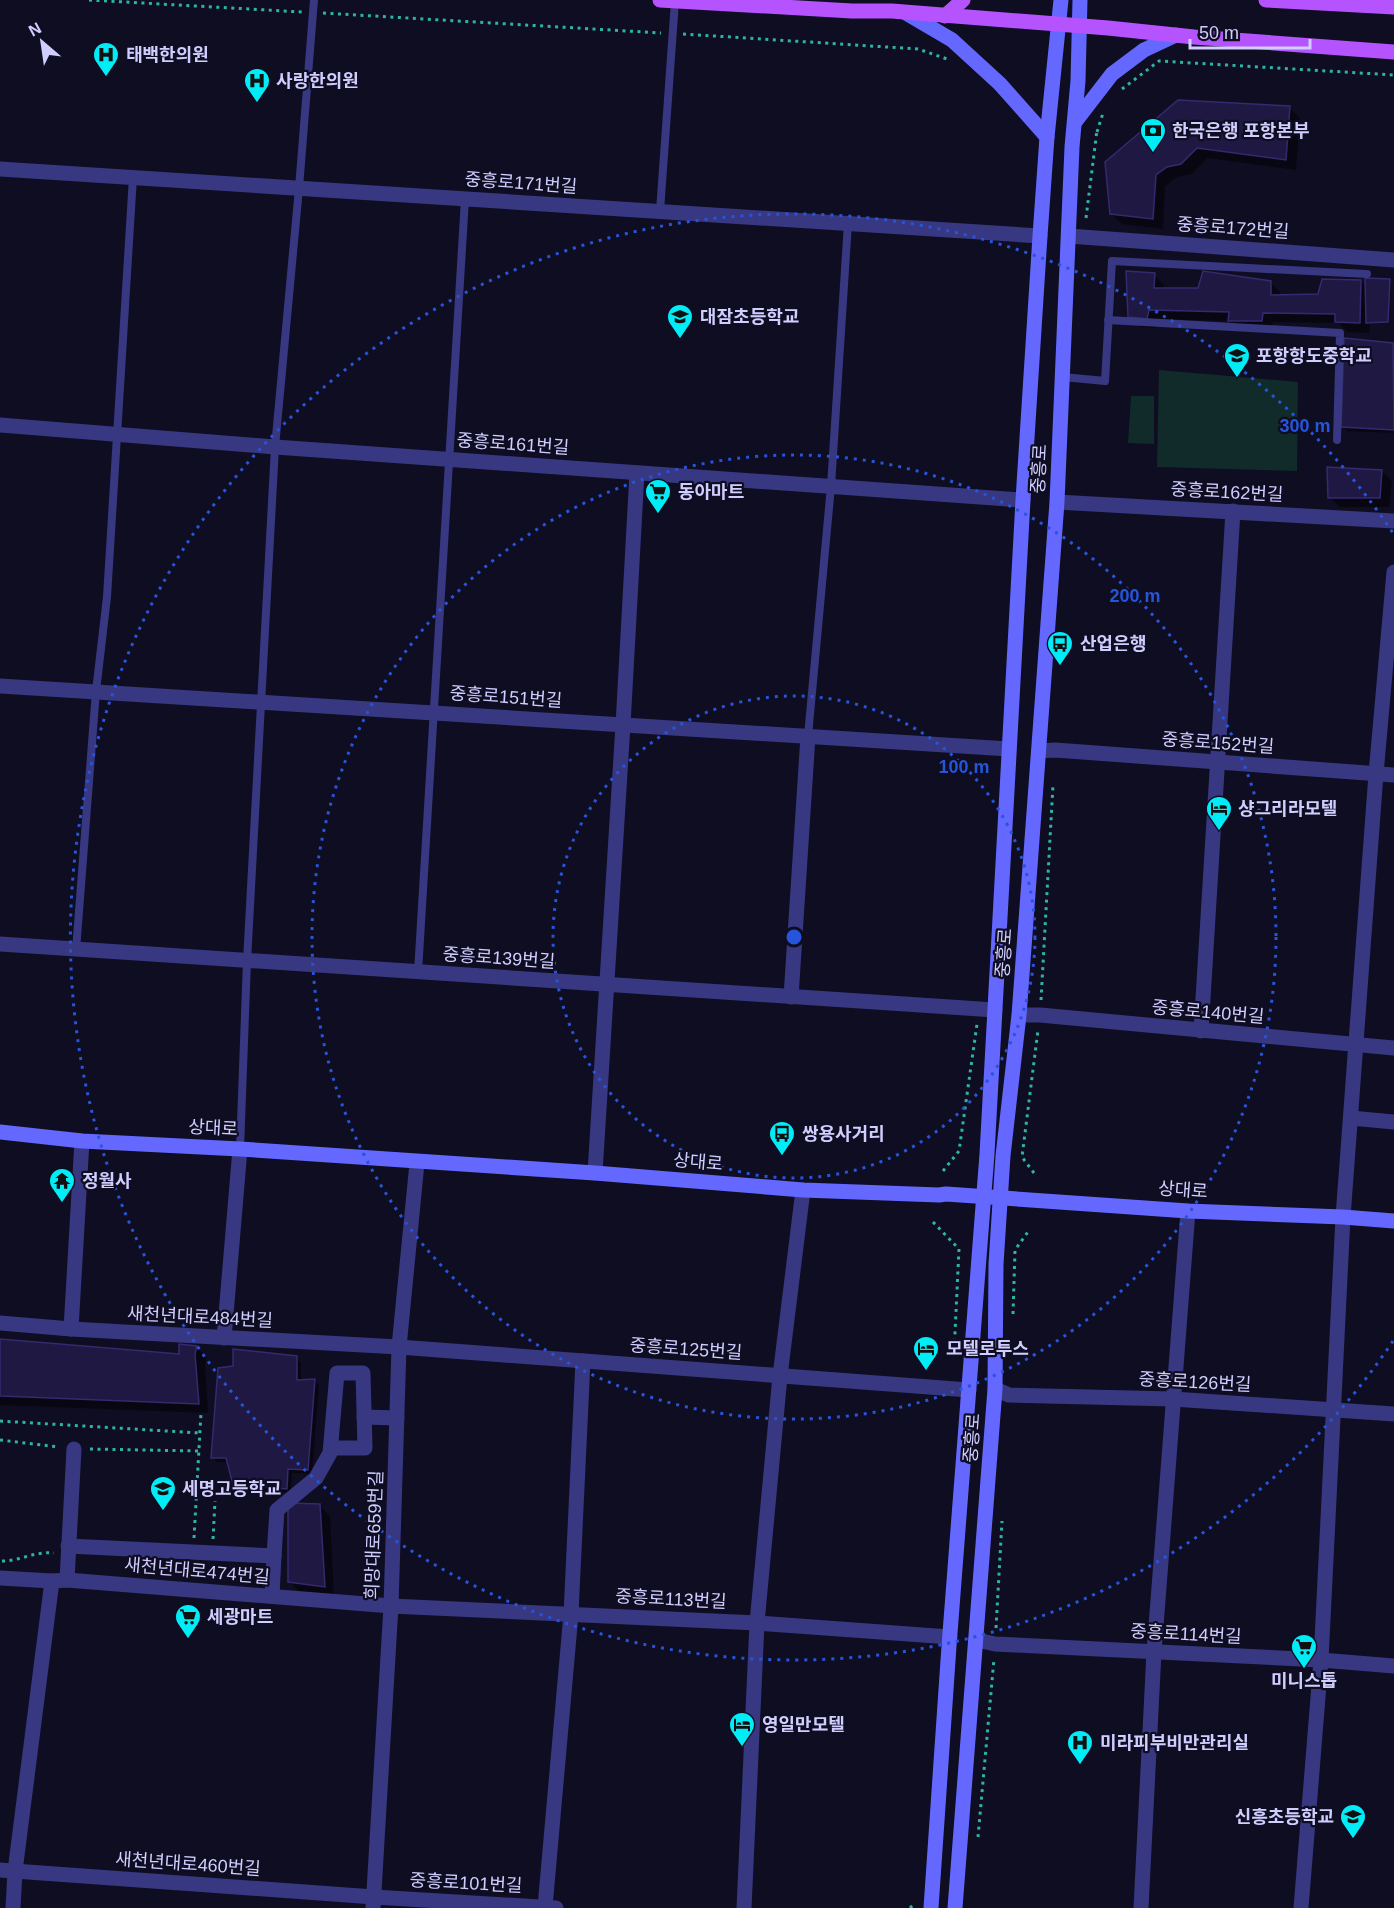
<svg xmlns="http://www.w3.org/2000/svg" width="1394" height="1908" font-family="Arial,'Noto Sans KR',sans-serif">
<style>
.green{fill:#102b29}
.shadow{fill:#0007}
.building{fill:#1f1842;stroke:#342a6f;stroke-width:1.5}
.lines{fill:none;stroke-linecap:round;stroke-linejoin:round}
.path{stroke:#2cb4a4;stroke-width:3;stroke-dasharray:3 4.5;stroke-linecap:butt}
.service{stroke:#373881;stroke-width:8}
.minor{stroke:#373881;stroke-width:15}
.secondary{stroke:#6468ff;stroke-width:15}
.primary{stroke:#b554ff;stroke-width:15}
.ring{fill:none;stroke:#2654da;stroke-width:3;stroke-dasharray:3 6}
.labels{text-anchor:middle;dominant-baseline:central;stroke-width:4.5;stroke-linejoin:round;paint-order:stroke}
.poi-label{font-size:18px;font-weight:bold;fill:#d0cdff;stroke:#0f0d21;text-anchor:start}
.street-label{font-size:18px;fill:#d0cdff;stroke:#0f0d21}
.centre{fill:#2654da;stroke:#0f0d21;stroke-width:3}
.ring-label{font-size:18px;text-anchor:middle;font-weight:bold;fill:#2654da;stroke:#0f0d21;stroke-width:4.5;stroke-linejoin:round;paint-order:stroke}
</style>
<rect width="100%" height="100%" fill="#0f0d21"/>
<g class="green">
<polygon points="1159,370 1298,382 1297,471 1157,467"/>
<polygon points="1131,396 1154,396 1154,444 1128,443"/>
</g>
<g class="shadow">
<polygon points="1290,108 1300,118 1296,170 1207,158 1192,174 1177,177 1165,186 1163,229 1122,224 1111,214 1107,163"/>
<polygon points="1154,275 1164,285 1164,289 1200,289 1270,282 1280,292 1280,297 1319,295 1360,281 1367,287 1389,280 1391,282 1389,323 1370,324 1369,333 1347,332 1339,323 1273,322 1272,330 1240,331 1230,321 1158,319 1156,328 1140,327 1130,317"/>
<polygon points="1392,345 1394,347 1394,433 1347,431 1342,426"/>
<polygon points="1382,471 1392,481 1389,507 1340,507 1329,497"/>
<polygon points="0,1340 181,1356 196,1347 206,1357 205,1365 208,1413 0,1405"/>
<polygon points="296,1358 301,1363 301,1381 315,1381 319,1385 312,1474 292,1473 291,1493 240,1489 235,1484 229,1462 217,1462 213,1457"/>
<polygon points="320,1506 330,1516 334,1597 300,1592 290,1582"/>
</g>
<g class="building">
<polygon points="1178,100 1290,106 1286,160 1197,148 1181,164 1167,167 1156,175 1153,219 1110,214 1105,162"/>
<polygon points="1126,271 1155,273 1154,288 1198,288 1203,271 1271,281 1271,295 1318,294 1322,279 1361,280 1360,323 1335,322 1335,314 1263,313 1262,321 1228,321 1229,312 1149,310 1147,319 1128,317"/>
<polygon points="1365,278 1390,279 1388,322 1366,323"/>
<polygon points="1344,338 1393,343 1394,430 1341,427"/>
<polygon points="1327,467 1382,470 1380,498 1328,498"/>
<polygon points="0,1339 179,1354 179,1344 197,1346 195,1354 199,1404 0,1396"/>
<polygon points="233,1349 297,1356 297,1380 315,1379 308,1470 288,1469 287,1489 233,1485 226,1458 211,1458 218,1368 233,1366"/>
<polygon points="288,1503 320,1504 325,1587 288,1582"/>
</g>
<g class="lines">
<g class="path">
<polyline points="89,0 302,12"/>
<polyline points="323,13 661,33"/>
<polyline points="683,34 918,49 950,60"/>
<polyline points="1122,89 1159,61 1394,75"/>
<polyline points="1097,132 1103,113"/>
<polyline points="1086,218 1097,130"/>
<polyline points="1041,1000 1053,785"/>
<polyline points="943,1171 959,1151 977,1024"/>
<polyline points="1034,1173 1022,1157 1038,1030"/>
<polyline points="933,1222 959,1249 954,1354"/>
<polyline points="1013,1314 1015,1250 1030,1229"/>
<polyline points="0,1421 200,1433"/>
<polyline points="0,1440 59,1447"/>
<polyline points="90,1449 199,1451"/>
<polyline points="194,1538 201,1413"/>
<polyline points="213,1539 215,1501"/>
<path d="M2,1561C20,1561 35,1551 54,1553"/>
<polyline points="996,1628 1002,1521"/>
<polyline points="978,1837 994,1659"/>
<polyline points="910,1908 915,1903"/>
</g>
<g class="service">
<polyline points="660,211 675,1"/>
<polyline points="1108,320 1340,333 1337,440"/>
<polyline points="1063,377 1105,381 1112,261 1367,274"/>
<polyline points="808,736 831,486 848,223"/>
<polyline points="76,950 96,691 107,597 133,177"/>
<polyline points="418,972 465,199"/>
<polyline points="240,1149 247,961 275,447 299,188 314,0"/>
</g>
<g class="minor">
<polyline points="0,169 1040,236"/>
<polyline points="1069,236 1394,260"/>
<polyline points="0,425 275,447 1023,500"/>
<polyline points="1057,502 1394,521"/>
<polyline points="0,686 1009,749"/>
<polyline points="1039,751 1055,750 1394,775"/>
<polyline points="0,944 995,1010"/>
<polyline points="791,997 808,736"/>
<polyline points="1019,1015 1040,1015 1394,1048"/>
<polyline points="1201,1031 1233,511"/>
<polyline points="1351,1118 1394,1122"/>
<polyline points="595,1173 623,725 637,473"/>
<polyline points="0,1323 71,1329 399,1347 969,1390"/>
<polyline points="71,1329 82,1141"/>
<polyline points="224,1338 240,1149"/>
<polyline points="995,1389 1009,1395 1173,1399 1394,1414"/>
<polyline points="364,1417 397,1418"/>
<polyline points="68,1546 274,1556 277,1510 316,1478 330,1453 337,1373 363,1373 365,1448 331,1448"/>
<polyline points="0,1578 52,1581 67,1580 391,1606 757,1623 950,1637"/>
<polyline points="67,1580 74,1449"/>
<polyline points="272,1596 274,1556"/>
<polyline points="977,1640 995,1644 1321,1660 1394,1666"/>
<polyline points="0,1870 374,1897 556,1908"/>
<polyline points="545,1907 571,1614 583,1361"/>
<polyline points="13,1908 15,1871 52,1581"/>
<polyline points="373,1908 391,1606 399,1347 417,1163"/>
<polyline points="744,1908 757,1623 780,1376 803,1190"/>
<polyline points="1141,1908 1154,1652 1188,1211"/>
<polyline points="1301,1908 1321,1660 1343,1217 1376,774 1394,572"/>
</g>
<g class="secondary">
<polyline points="906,13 952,40 1000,84 1047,137"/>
<polyline points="1075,122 1112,74 1144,50 1176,35"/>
<polyline points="0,1132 82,1141 240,1149 595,1173 803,1190 939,1195 946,1194 1188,1211 1343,1217 1394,1221"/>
<polyline points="931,1908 949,1646 987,1154 1023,500 1040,236 1047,137 1061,0"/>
<polyline points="955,1908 995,1389 996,1264 1003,1156 1019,1015 1057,502 1072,147 1078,81 1080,0"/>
</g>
<g class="primary">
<polyline points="660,0 852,11 892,11 1108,28 1194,37 1394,52"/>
<polyline points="1266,0 1394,7"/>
<polyline points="945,16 963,0"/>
</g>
</g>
<g class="ring">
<circle cx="794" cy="937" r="241"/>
<circle cx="794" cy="937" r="482"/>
<path d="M1393 1341A723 723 0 1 1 1393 533"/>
</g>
<defs>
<symbol id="hospital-pin" viewBox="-11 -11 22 30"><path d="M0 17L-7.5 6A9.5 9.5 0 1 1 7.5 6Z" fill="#00edf8" stroke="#0f0d21"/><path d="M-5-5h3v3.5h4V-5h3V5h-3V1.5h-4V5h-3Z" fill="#111"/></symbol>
<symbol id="bank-pin" viewBox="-11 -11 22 30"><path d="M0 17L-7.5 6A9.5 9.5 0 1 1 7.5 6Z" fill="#00edf8" stroke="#0f0d21"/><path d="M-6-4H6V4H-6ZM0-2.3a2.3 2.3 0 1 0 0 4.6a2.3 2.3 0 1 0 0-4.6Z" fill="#111"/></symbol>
<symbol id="school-pin" viewBox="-11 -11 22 30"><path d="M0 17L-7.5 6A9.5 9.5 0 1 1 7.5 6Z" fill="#00edf8" stroke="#0f0d21"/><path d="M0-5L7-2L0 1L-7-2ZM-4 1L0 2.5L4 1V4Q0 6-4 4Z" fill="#111"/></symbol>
<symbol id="supermarket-pin" viewBox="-11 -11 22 30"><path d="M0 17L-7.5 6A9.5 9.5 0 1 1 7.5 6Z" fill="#00edf8" stroke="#0f0d21"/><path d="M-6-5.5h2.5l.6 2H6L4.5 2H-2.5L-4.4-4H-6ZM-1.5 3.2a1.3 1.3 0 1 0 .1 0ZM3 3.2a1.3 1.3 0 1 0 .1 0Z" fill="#111"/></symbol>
<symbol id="bus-pin" viewBox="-11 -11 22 30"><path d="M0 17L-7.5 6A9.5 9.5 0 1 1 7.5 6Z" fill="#00edf8" stroke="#0f0d21"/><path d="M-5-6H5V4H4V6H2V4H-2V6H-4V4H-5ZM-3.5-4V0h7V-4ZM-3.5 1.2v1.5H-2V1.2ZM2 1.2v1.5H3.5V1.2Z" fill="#111"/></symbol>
<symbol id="hotel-pin" viewBox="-11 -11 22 30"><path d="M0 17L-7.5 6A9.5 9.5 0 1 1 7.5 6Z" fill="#00edf8" stroke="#0f0d21"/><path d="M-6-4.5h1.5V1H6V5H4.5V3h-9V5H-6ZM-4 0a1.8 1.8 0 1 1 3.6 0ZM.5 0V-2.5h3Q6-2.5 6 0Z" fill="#111"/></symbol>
<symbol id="temple-pin" viewBox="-11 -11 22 30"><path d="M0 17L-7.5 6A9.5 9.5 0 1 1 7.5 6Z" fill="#00edf8" stroke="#0f0d21"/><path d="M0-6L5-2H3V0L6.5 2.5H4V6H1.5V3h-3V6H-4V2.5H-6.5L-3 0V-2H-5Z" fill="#111"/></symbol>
</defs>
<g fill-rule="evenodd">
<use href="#hospital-pin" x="91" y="40" width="30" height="40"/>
<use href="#hospital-pin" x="242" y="66" width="30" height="40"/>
<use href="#bank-pin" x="1138" y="116" width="30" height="40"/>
<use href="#school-pin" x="665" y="302" width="30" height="40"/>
<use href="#school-pin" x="1222" y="341" width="30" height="40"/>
<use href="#supermarket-pin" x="643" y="477" width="30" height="40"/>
<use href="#bus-pin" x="1045" y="629" width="30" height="40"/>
<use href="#hotel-pin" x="1204" y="794" width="30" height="40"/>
<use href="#bus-pin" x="767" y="1119" width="30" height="40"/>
<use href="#temple-pin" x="47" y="1166" width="30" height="40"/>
<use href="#hotel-pin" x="911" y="1334" width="30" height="40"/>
<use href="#school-pin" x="148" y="1474" width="30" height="40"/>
<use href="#supermarket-pin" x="173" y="1602" width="30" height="40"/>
<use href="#supermarket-pin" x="1289" y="1632" width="30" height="40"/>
<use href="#hotel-pin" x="727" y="1710" width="30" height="40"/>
<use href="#hospital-pin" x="1065" y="1728" width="30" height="40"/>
<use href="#school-pin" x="1338" y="1802" width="30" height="40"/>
</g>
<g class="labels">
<g class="poi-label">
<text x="126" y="55">태백한의원</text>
<text x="276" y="81">사랑한의원</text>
<text x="1172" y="131">한국은행 포항본부</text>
<text x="700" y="317">대잠초등학교</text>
<text x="1256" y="356">포항항도중학교</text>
<text x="678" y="492">동아마트</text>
<text x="1080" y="644">산업은행</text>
<text x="1238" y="809">샹그리라모텔</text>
<text x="802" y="1134">쌍용사거리</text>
<text x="82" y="1181">정월사</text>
<text x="946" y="1349">모텔로투스</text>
<text x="182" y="1489">세명고등학교</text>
<text x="207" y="1617">세광마트</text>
<text x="1304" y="1681" text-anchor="middle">미니스톱</text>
<text x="762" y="1725">영일만모텔</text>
<text x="1100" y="1743">미라피부비만관리실</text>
<text x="1334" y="1817" text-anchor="end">신흥초등학교</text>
</g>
<g class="street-label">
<text transform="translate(521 183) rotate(4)">중흥로171번길</text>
<text transform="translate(1233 228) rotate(4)">중흥로172번길</text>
<text transform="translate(513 444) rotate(4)">중흥로161번길</text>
<text transform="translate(1039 469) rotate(-87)">중흥로</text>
<text transform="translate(1227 492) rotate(3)">중흥로162번길</text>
<text transform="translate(506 697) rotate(4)">중흥로151번길</text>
<text transform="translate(1218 743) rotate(4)">중흥로152번길</text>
<text transform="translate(1004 953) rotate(-86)">중흥로</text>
<text transform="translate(499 958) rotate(4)">중흥로139번길</text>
<text transform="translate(1208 1012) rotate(5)">중흥로140번길</text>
<text transform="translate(213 1128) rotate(3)">상대로</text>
<text transform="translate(698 1162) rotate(5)">상대로</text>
<text transform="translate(1183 1190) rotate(4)">상대로</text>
<text transform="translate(200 1317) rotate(3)">새천년대로484번길</text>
<text transform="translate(686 1349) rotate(4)">중흥로125번길</text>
<text transform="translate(1195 1382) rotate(3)">중흥로126번길</text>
<text transform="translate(972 1438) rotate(-86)">중흥로</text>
<text transform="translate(374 1535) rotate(-88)">희망대로659번길</text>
<text transform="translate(197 1571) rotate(5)">새천년대로474번길</text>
<text transform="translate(671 1599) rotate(3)">중흥로113번길</text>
<text transform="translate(1186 1634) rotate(3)">중흥로114번길</text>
<text transform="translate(188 1864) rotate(4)">새천년대로460번길</text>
<text transform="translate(466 1883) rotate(3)">중흥로101번길</text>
</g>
</g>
<circle cx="794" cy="937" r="9" class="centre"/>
<g class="ring-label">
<text x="1305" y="432">300 m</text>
<text x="1135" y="602">200 m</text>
<text x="964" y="773">100 m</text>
</g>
<g transform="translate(42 42) rotate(331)" stroke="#0f0d21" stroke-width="4.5" paint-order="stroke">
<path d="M0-4.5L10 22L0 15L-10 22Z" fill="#d0cdff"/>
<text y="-9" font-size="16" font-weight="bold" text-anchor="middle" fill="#d0cdff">N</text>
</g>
<path d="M1190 39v9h120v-9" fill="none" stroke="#d0cdff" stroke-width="3"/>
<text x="1199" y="39" font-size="18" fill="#d0cdff" stroke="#0f0d21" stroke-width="4.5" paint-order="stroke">50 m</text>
</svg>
